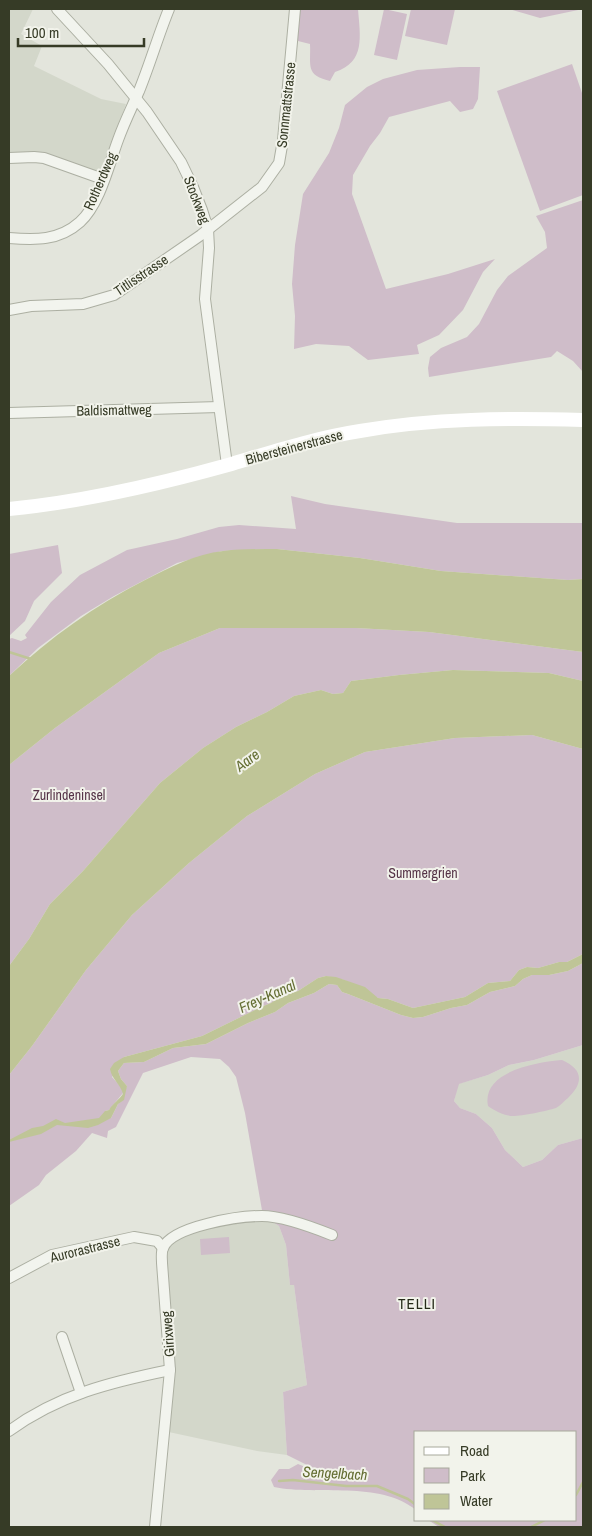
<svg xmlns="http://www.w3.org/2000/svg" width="592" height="1536" font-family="'Archivo Narrow',sans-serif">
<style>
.built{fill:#d3d7ca}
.green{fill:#cfbdc9}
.water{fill:#bfc597}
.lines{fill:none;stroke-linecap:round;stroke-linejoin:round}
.stream{stroke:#bfc597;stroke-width:2.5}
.street-casing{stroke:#acafa2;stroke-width:12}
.street{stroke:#f2f4ee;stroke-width:10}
.secondary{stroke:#fff;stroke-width:14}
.labels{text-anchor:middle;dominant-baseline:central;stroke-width:4;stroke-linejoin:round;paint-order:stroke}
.street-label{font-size:14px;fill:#363b26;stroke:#f2f3eb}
.park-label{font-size:14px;fill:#563448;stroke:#f2f3eb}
.water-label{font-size:15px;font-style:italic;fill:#636d32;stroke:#f2f3eb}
.neighbourhood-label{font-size:15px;letter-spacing:1px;fill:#262b19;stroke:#f2f3eb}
</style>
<rect width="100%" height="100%" fill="#e3e5dc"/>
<g class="built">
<polygon points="9,9 33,9 21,34 42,46 34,66 101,99 126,104 101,173 9,155"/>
<polygon points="583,1045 583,1138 558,1145 542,1160 523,1167 505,1150 492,1128 476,1114 460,1108 454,1101 458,1084 488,1075 509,1065 534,1060"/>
<polygon points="263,1216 279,1226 286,1245 290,1285 294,1285 307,1385 283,1392 287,1455 257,1451 164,1431 170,1370 162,1254 174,1236"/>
</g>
<g class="green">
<path d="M295,9H358C360,36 366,62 335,72L330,81C305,75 311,66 310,44L298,41Z"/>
<polygon points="384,9 407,14 397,60 374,55"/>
<polygon points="411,9 455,9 447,45 405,36"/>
<polygon points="509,9 583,9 540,18"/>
<polygon points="572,64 583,96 583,195 540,211 497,91"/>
<polygon points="460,67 480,67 478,99 473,109 460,112 450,101 389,117 380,133 370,146 353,175 352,194 386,289 448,274 495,259 483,272 463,310 439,335 417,345 419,354 368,360 349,346 316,344 294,349 295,316 292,284 295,245 303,194 329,153 339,128 345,105 367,87 383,79 417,70"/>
<polygon points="583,200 583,372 573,361 557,351 551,357 429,377 428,368 430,357 441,348 467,337 479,324 497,290 508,276 547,248 545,232 536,216"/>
<polygon points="291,496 325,504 457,523 583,523 583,579 568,580 441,571 360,558 277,549 222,551 177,563 114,596 81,616 38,648 9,676 9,639 12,638 21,641 27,638 25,635 51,602 80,575 127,550 177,539 219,527 239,525 296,529"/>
<polygon points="58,545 62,573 34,601 25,621 9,636 9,554"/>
<polygon points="220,628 356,628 429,632 583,652 583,681 549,673 453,670 399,675 351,681 343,693 333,694 321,690 294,696 267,712 236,727 203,748 160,783 83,871 50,904 29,939 9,966 9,765 55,728 159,653"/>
<path d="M532,735L583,749V954L567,962H559L538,968L527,967L519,970L510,981L488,983L465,997L413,1008L388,999L378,998L344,980L326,976L318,978L298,991L283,995L271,1003L261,1007L202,1036L124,1057L112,1077L122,1088L123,1093L109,1110L105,1111L111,1118L127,1086L121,1079L118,1071L124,1063L144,1062L173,1048L206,1044L248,1023L275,1012L288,1003L314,993L329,984L337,985L342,992L348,994L401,1015L413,1018L423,1017L451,1008L467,1005L490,992L515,986L523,979L532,975H549L568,971L583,963V1045L534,1060L509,1065L488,1075L459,1084L454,1101L460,1108L476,1114L492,1128L505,1150L523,1167L542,1160L558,1145L583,1138V1527H439L428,1520H576V1432H416V1510C379,1480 318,1496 274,1487L271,1480L279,1469H289L298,1464C319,1473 344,1482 367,1478L359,1475L311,1467L287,1455L283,1392L307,1385L294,1285H290L286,1245L279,1226L263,1216L245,1113L236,1077L229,1067L220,1059L191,1057L143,1073L116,1127L108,1131L107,1138L92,1133L76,1151L46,1175L39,1185L9,1206V1075L32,1046L86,970L132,915L189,863L247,816L315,774L365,752L455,738Z"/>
<path d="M562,1060C583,1069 584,1083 568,1098C564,1101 560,1106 556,1108C547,1111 522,1116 513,1116C505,1116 495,1111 488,1106C481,1071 538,1062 562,1060Z"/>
<polygon points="229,1237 230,1253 201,1255 200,1239"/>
</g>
<g class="water">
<path d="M277,549L360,558L441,571L568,580L583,579V652L429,632L356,628H220L159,653L55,728L9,765V676C51,637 94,606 145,580C170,567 196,554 223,551C241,549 259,549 277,549Z"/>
<polygon points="453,670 549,673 583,681 583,749 532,735 455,738 365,752 315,774 247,816 189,863 132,915 86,970 32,1046 9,1075 9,966 29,939 50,904 83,871 160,783 203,748 236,727 267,712 294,696 321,690 333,694 343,693 351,681 399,675"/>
<path d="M583,954V963L568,971L549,975H532L523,979L515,986L490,992L467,1005L451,1008L423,1017L413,1018L401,1015L348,994L342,992L337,985L329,984L314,993L288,1003L275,1012L248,1023L206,1044L173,1048L144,1062L124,1063L118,1071L121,1079L127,1086L124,1100L118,1104L111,1118L98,1125L88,1128L57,1125L41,1134L9,1142V1140L32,1128L43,1126L56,1119L65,1123L99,1118L105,1111L109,1110C113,1103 119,1100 123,1094C120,1083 112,1080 110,1069L114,1063L124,1057L202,1036L261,1007L271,1003L283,995L298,991L318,978L326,976L336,977L365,987L378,998L388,999L413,1008L465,997L488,983L510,981L519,970L527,967L538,968L559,962H567Z"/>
</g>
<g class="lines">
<g class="stream">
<polyline points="9,652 31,659"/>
<polyline points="279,1481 293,1480 346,1486 377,1486 408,1499 416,1505"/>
<polyline points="576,1495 583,1482"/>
<polyline points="432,1520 445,1527"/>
<polyline points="531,1527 545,1520"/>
</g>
<defs>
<g id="street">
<polyline points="57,9 108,64 147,112 181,162 193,187 202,210 208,229 209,248 205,299 227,465"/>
<polyline points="9,158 34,157 44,158 103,179"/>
<path d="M9,238C35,240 59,241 80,222C100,204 109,164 118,140C124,123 132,107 139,91C150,64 158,36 169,9"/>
<polyline points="9,310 31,306 83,304 114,295 201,235 262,187 279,163 283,140 295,9"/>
<polyline points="9,413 219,407"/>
<polyline points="9,1278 52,1255 134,1237 157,1241 163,1248"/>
<polyline points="62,1337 81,1393"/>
<path d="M9,1431C58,1395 111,1382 170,1370"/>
<path d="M155,1527L170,1370L162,1263C162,1259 161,1252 163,1248C172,1226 240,1216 262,1216C283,1216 312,1227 332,1235"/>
</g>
</defs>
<use href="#street" class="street-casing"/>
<use href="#street" class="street"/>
<path class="secondary" d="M9,509C83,502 156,485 228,465C272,452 315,438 360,431C434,418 508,418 583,420"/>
</g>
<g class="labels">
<g class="street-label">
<text transform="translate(286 105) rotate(-84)">Sonnmattstrasse</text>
<text transform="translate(100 181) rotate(-66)">Rotherdweg</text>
<text transform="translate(197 200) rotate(69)">Stockweg</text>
<text transform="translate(141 275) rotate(-34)">Titlisstrasse</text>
<text transform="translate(114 410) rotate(-1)">Baldismattweg</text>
<text transform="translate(294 447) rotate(-15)">Bibersteinerstrasse</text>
<text transform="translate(85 1249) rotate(-14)">Aurorastrasse</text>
<text transform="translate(168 1334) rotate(-94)">Girixweg</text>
</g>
<g class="park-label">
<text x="69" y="795">Zurlindeninsel</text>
<text x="423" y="873">Summergrien</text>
</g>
<g class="water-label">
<text transform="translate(247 760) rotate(-37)">Aare</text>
<text transform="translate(267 996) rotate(-24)">Frey-Kanal</text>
<text transform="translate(335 1473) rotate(3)">Sengelbach</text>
</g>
<g class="neighbourhood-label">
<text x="417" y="1303">TELLI</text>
</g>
</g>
<rect width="592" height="1536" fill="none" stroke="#363b26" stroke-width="20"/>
<rect x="414" y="1431" width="162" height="90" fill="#f2f3eb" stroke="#a7a99c"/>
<rect x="424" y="1447" width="25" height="8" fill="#ffffff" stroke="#a7a99c"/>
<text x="460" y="1456" font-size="15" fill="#363b26">Road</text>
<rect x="424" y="1468" width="25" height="15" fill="#cfbdc9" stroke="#a7a99c"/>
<text x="460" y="1481" font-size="15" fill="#363b26">Park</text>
<rect x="424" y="1494" width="25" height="15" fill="#bfc597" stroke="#a7a99c"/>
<text x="460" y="1506" font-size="15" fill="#363b26">Water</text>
<path d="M18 38v8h126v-8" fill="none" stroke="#363b26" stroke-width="2.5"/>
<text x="25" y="38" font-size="15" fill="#363b26" stroke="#f2f3eb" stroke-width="4" paint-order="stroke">100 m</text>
</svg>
